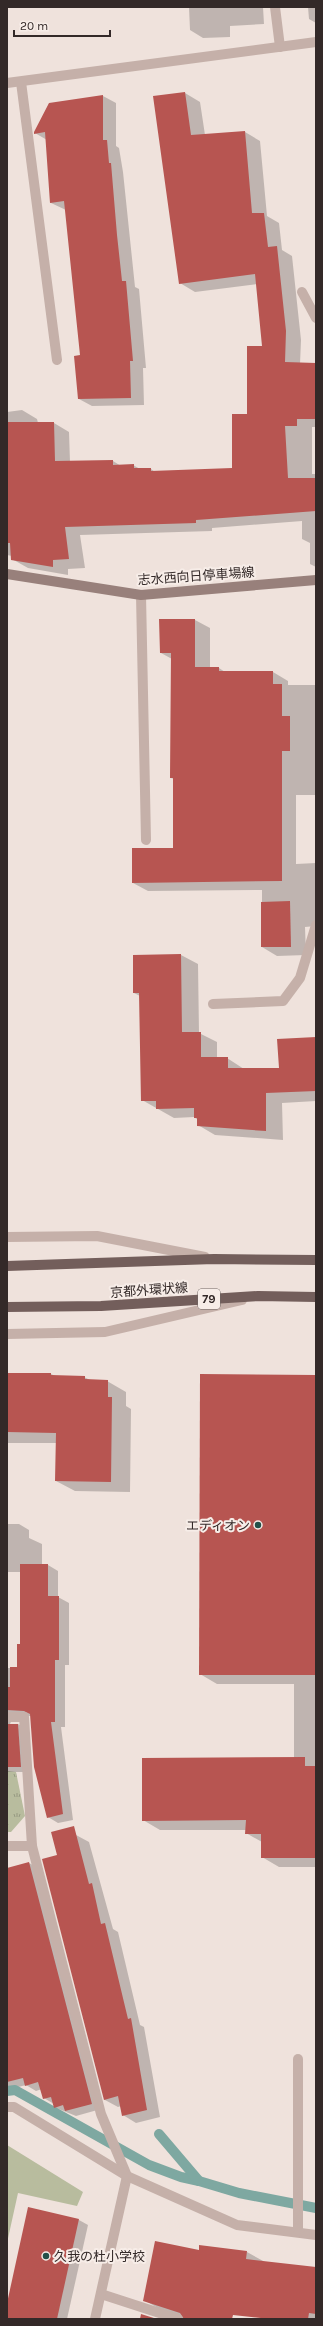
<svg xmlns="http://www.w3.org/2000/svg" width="323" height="2326" font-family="Karla,'Noto Sans JP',sans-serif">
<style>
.grass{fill:url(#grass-tufts)}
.garden{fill:#b8bc9e}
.shadow{fill:#0003}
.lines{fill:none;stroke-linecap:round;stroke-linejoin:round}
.stream{stroke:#7ea8a1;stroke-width:10}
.building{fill:#b75551}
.service{stroke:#c5b0a9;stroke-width:10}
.minor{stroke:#c5b0a9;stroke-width:10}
.secondary{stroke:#98807b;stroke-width:10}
.primary{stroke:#735e5b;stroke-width:10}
.poi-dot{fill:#235049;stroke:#f7ede8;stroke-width:1.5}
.labels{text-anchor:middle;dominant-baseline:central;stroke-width:4;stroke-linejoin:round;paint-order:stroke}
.shield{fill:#f7ede8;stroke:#6e6462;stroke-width:1}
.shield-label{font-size:12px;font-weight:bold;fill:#332928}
.street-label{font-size:13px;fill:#332928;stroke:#f7ede8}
.poi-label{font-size:13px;fill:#332928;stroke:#f7ede8;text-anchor:end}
</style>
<defs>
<pattern id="grass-tufts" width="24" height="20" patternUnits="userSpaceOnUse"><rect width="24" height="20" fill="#b8bc9e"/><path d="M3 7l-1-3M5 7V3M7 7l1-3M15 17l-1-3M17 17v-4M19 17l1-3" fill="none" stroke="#969981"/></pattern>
</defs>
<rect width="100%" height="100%" fill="#efe2dc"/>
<polygon class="grass" points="7,1771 16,1772 25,1816 11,1832 7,1832"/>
<polygon class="garden" points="7,2145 83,2192 77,2206 18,2193 7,2243"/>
<g class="shadow">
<polygon points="189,7 263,7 264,24 230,26 230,37 203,38 190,30"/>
<polygon points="308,7 316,7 316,23 309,19"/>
<polygon points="185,93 200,102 205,135 245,132 260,141 267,216 279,223 282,250 292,256 301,340 300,364 316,364 316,427 312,427 312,474 316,474 316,567 310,564 310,543 302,539 302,521 212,528 212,531 80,535 85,568 68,569 68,575 28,568 12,559 12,556 7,555 7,412 22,410 37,419 38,423 54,423 69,432 70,462 113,461 121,466 133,465 140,469 151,469 155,472 233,469 264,347 257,284 195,292 180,283"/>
<polygon points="103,96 116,103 116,146 119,148 123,172 135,287 139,289 146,368 143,368 144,405 92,406 79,399 81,356 66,210 51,203 47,140 35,133 49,104"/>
<polygon points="195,620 210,628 210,668 219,668 225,672 273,672 288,681 288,685 316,685 316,795 296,795 296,864 316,863 316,926 305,927 306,955 277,956 262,947 262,890 148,891 133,883 174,849 174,779 171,778 172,659 161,653"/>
<polygon points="181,955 198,964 199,1033 217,1042 217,1058 227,1058 244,1069 280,1069 316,1038 316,1101 282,1103 283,1140 215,1135 198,1125 198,1120 194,1117 174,1118 142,1100 140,996 134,993 134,956"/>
<polygon points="7,1374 51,1374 55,1376 84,1377 90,1380 107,1381 126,1392 126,1406 131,1409 130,1492 75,1491 56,1481 56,1443 7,1443"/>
<polygon points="316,1376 316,1867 279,1867 262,1857 262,1842 246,1833 246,1830 160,1830 143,1820 294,1758 294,1684 217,1684 200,1674"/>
<polygon points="7,1524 19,1524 29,1530 29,1538 42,1544 42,1565 48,1565 58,1571 58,1597 69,1603 69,1665 65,1665 65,1727 61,1727 73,1820 58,1823 48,1817 31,1716 18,1716 12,1719 10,1724 18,1724 28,1730 30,1772 7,1772 7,1668 18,1668 21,1645 21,1572 7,1572"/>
<polygon points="76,1835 89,1842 113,1929 118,1932 140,2025 144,2027 160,2117 136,2123 123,2115 121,2106 118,2107 105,2100 58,1856"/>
<polygon points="29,1863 40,1869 101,2109 76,2116 54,2107 54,2104 44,2098 42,2089 36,2091 26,2085 7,2090 7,1869"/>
<polygon points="29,2209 79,2220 88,2225 67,2319 7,2319 7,2308"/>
<polygon points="200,2252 247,2252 265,2262 316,2268 316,2319 271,2319 211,2309 208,2319 185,2319 163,2311 144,2300"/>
</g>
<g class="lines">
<g class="stream">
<polyline points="7,2091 15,2090 149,2165 181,2177 199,2181"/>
<polyline points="159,2134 199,2181 239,2193 316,2208"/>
</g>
</g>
<g class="building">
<polygon points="185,92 191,135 245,131 252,213 264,213 268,247 277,246 286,331 285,362 316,363 316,419 297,419 297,426 285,426 288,478 316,478 316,511 196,520 196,523 65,527 69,559 53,560 53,567 11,560 10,543 7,543 7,422 54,422 55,461 113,460 113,465 134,464 134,468 151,468 151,471 232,468 232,414 247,414 247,346 262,346 255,274 179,284 153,96"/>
<polygon points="103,95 103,140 107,140 109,163 111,163 117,235 122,281 126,281 133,361 130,361 131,398 78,399 74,356 80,355 64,201 50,203 45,132 34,134 34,132 49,103"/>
<polygon points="159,619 195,619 195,667 219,667 219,671 273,671 273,684 282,684 282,716 290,716 290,751 282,751 282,881 132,883 132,848 173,848 173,778 170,778 171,653 160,653"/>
<polygon points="290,901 291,947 261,947 261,902"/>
<polygon points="181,954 182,1032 201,1032 201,1057 228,1057 228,1068 279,1068 277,1039 316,1037 316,1091 266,1093 266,1131 197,1126 197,1118 194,1118 194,1108 156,1109 156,1101 141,1101 139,993 133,993 133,955"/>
<polygon points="7,1373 51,1373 51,1375 85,1376 85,1379 108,1380 108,1397 112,1397 111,1482 55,1481 56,1433 7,1432"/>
<polygon points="200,1374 316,1375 316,1675 199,1675"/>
<polygon points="20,1564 48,1564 48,1596 59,1596 59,1660 55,1660 55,1722 51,1722 63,1814 47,1818 34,1767 30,1714 24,1711 7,1710 7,1687 10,1687 10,1667 17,1667 17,1644 20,1644"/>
<polygon points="7,1724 18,1724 21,1767 7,1767"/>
<polygon points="305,1757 305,1766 316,1766 316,1858 261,1858 261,1834 245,1834 246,1820 142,1821 142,1758"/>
<polygon points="74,1826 89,1884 92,1883 101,1924 105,1923 128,2019 131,2018 147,2110 122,2116 118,2096 104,2100 42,1859 57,1855 51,1832"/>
<polygon points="29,1862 92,2104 65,2111 63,2105 54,2108 51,2097 43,2099 38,2082 25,2086 23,2078 7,2082 7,1868"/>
<polygon points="28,2207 79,2219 57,2319 7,2319 7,2303"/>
<polygon points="155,2241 199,2250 199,2245 247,2251 246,2259 316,2267 316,2314 309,2313 308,2319 270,2319 233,2315 232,2319 184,2319 180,2313 143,2301"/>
<polygon points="141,2314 157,2319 140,2319"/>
</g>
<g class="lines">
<polyline class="service" points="101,2294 178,2319"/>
<g class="minor">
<polyline points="275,7 280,47"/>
<polyline points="21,82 57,360"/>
<polyline points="7,83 316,42"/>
<polyline points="302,292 316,318"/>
<polyline points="141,595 146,840"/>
<polyline points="213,1004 283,1001 300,978 316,925"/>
<polyline points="7,1237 97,1236 205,1257"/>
<polyline points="7,1334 105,1332 242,1300"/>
<polyline points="7,1717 24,1717 32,1846 101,2114 127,2176 95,2319"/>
<polyline points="7,1846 32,1846"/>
<polyline points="7,2107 14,2107 127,2176 237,2225 316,2235"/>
<polyline points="298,2232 298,2059"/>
</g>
<polyline class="secondary" points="7,574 141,595 316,580"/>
<g class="primary">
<polyline points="7,1266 214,1259 316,1260"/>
<polyline points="7,1307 101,1306 258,1296 316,1297"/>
</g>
</g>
<g class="poi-dot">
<circle cx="258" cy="1525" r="4"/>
<circle cx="46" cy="2256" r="4"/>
</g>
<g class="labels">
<rect class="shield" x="198" y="1289" width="22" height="20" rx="3"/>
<g class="shield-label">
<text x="209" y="1299">79</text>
</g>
<g class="street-label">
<text transform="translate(196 576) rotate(-4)">志水西向日停車場線</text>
<text transform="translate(149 1290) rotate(-4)">京都外環状線</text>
</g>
<g class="poi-label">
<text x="250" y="1525">エディオン</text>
<text x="54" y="2256" text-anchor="start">久我の杜小学校</text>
</g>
</g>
<rect width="323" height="2326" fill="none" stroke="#332928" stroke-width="16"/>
<path d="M14 30v6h96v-6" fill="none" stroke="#332928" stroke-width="2"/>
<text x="20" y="30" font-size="12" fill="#332928" stroke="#f7ede8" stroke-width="3" paint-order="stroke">20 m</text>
</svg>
